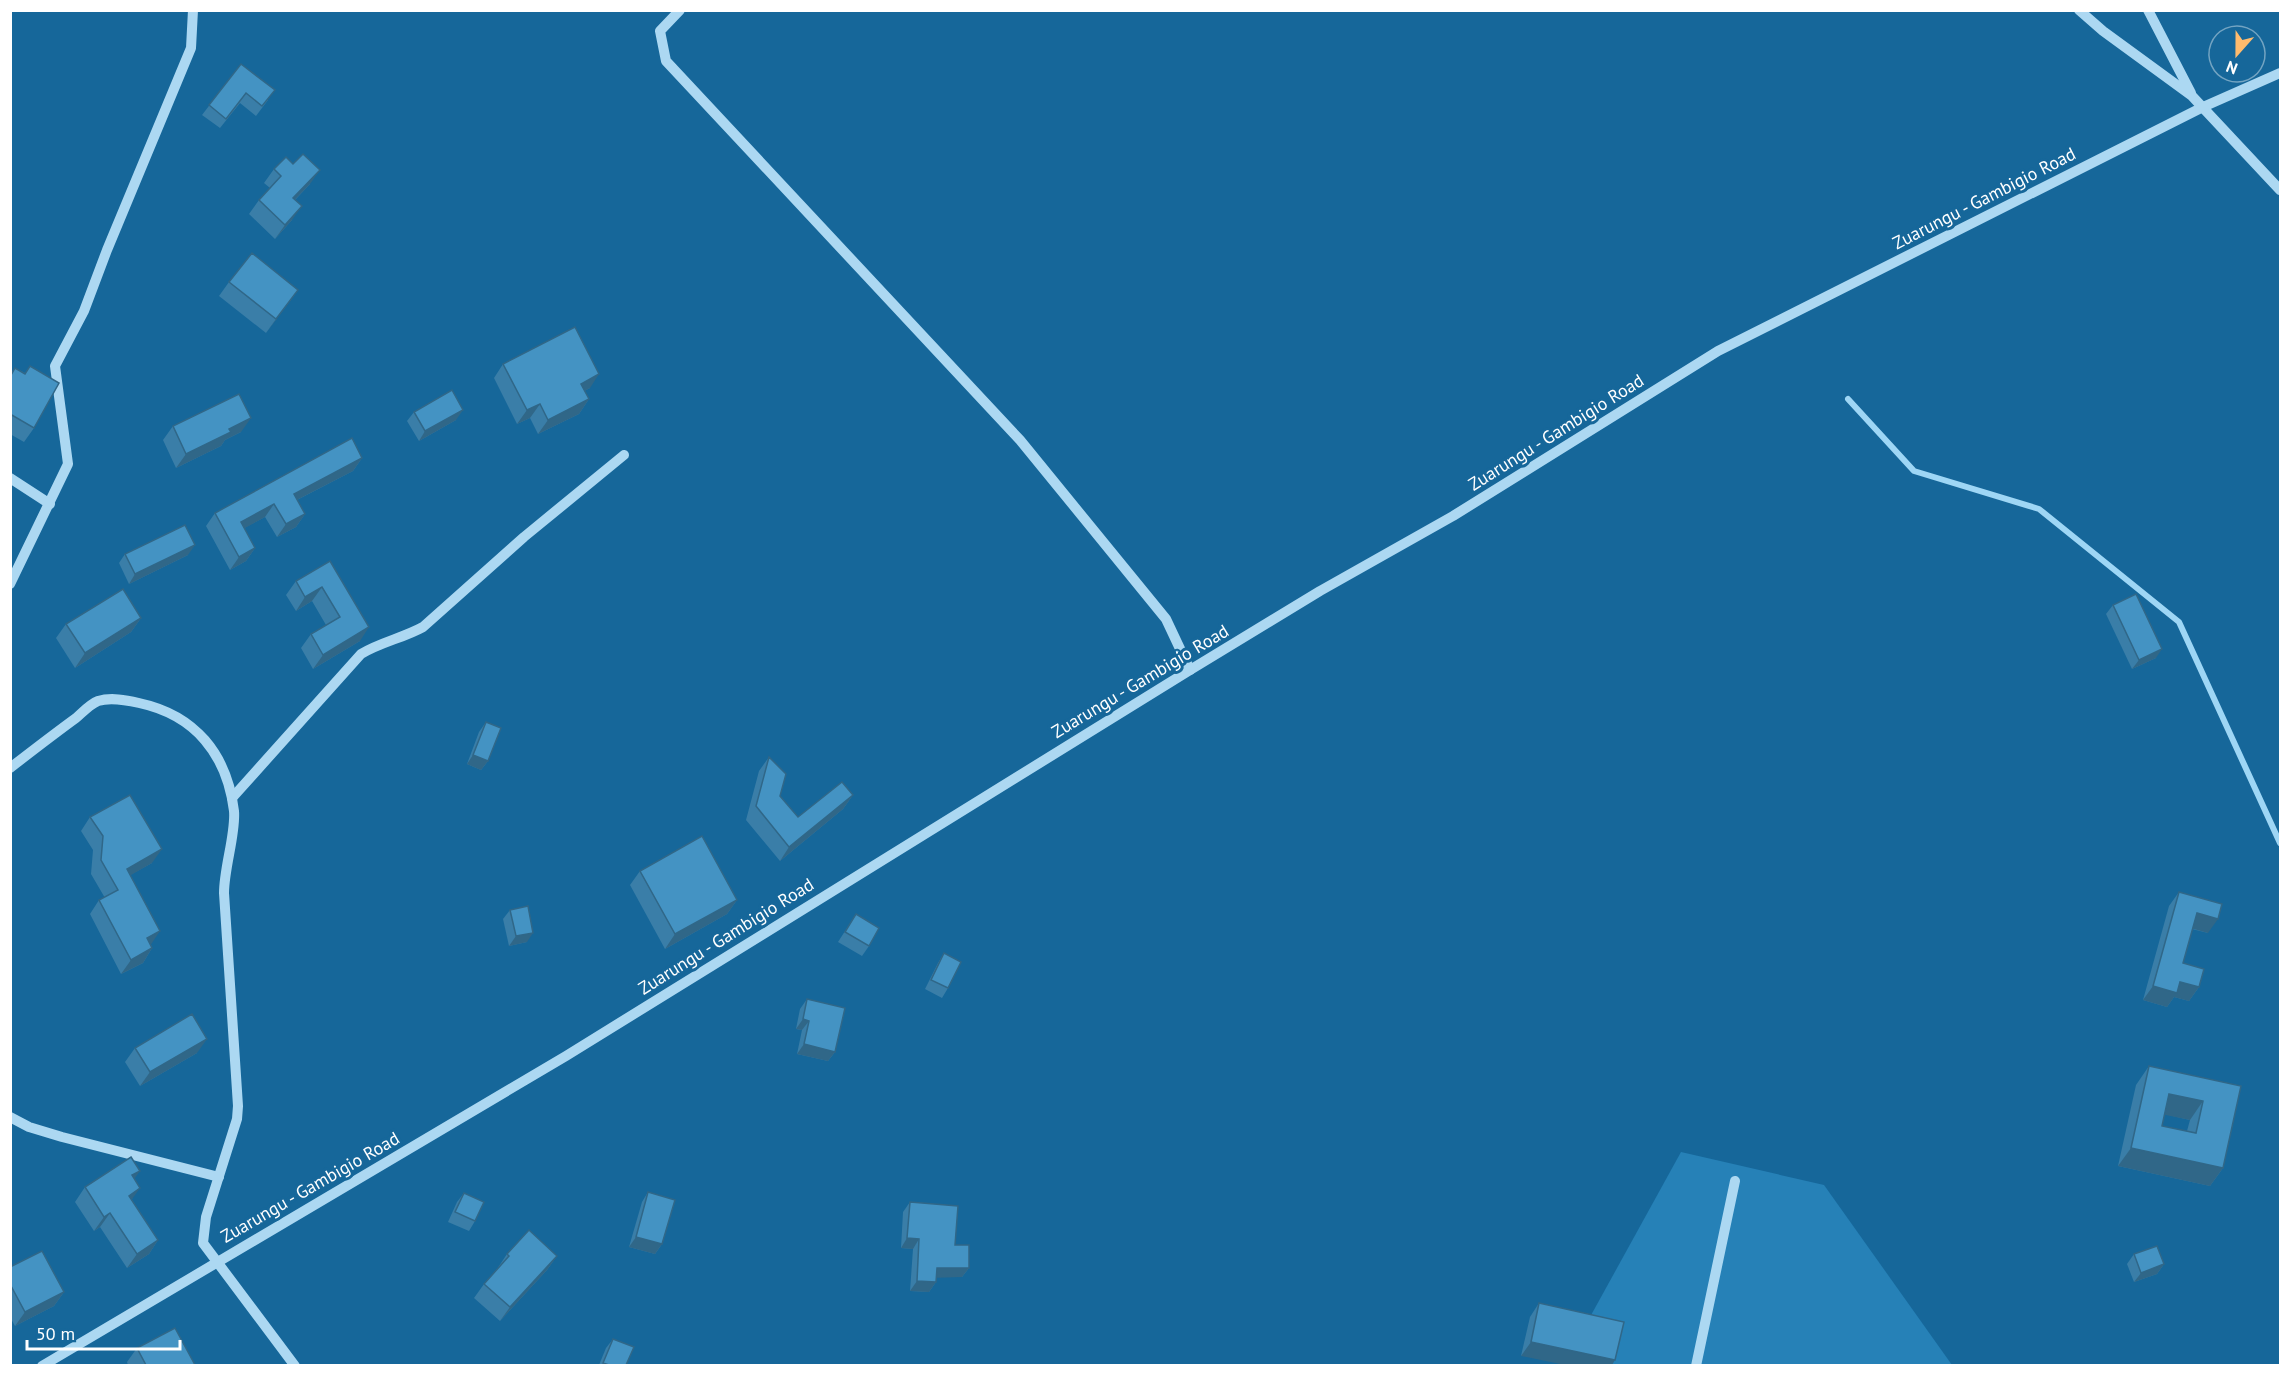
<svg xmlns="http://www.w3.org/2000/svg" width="2291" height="1376" font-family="'PT Sans',sans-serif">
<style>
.green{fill:#2681b7}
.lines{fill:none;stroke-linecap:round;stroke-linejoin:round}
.stream{stroke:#9ed6f5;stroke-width:6}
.minor{stroke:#acd8f2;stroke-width:10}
.wall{fill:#3a7ea8;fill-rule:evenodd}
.shaded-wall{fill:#306788}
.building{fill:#4493c3;stroke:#306788;stroke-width:1.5;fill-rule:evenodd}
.labels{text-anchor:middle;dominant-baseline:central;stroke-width:6;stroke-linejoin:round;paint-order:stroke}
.street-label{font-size:18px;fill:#fff;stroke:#16679a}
</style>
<rect width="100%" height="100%" fill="#16679a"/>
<polygon class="green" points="1681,1152 1824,1185 1952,1365 1563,1366"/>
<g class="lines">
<polyline class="stream" points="1848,399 1914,471 2039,509 2179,622 2280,843"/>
<g class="minor">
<polyline points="680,10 660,31 666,61 1020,440 1166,619 1190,670"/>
<polyline points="2079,10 2103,31 2192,96 2280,190"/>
<polyline points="2148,10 2191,93"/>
<polyline points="10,478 50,504"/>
<polyline points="10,584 68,464 55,366 84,311 107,250 191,48 193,10"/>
<path d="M10,768C32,751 54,734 76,718C82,713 90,704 98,701C111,697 126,700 139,703C195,715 227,754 234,811C236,833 224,868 224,893L238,1106L237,1119L206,1217L203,1243L295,1366"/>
<path d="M232,798L361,654C381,642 403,638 423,627L524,537L624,455"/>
<polyline points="10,1117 29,1127 62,1137 219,1177"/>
<polyline points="42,1366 566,1056 1190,670 1320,591 1453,516 1718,351 2203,107 2280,73"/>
<polyline points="1696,1366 1735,1181"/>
</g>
</g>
<g class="wall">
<polygon points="241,64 268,100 256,116 240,103 220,128 202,115"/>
<polygon points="274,169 310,184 295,200 292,220 275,239 249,214 259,200 270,188 264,183"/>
<polygon points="229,282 298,290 266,333 219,296"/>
<polygon points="503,364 590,388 584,391 589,399 579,414 538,434 530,418 517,424 494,378"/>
<polygon points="30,366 34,428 24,442 10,434 10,375 15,368 25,373"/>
<polygon points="414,412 456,420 419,441 407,421"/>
<polygon points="173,426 241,432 225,440 221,446 176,468 163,440"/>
<polygon points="362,458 353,471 297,500 305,514 296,527 277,537 265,517 244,528 255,548 246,561 230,570 206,526 215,513"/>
<polygon points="125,554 188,555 129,584 119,563"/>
<polygon points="330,561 360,641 313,669 301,648 311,634 326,625 312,601 296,611 286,595 296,581"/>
<polygon points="2113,605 2156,658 2132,669 2106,614"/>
<polygon points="141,618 131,632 75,668 56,638 66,624"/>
<polygon points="486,722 488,761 481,770 467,764 479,732"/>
<polygon points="769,757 780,796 798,817 853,795 843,809 780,861 746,820 759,771"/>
<polygon points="90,817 152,863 130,875 151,945 152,948 143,963 121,974 90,914 99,900 105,898 91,874 93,850 81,831"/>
<polygon points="640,871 737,900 727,914 665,949 630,885"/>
<polygon points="2179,892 2208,933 2192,929 2183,963 2199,987 2189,1001 2174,997 2167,1007 2143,1000 2169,906"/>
<polygon points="510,910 527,942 509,946 503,919"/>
<polygon points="856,914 869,946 862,956 838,942"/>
<polygon points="944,953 948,988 942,998 925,989 938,963"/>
<polygon points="807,999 835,1052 828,1061 797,1054 802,1030 796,1029 800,1009"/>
<polygon points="135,1048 197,1053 140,1086 125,1062"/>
<path d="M2149,1066L2241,1086L2223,1168L2210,1186L2118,1166L2136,1085ZM2164,1114L2190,1120L2187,1131L2162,1126Z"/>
<polygon points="134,1179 132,1200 158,1240 149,1254 127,1268 100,1227 94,1231 75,1202 85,1187"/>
<polygon points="648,1192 662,1244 655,1254 629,1247 642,1202"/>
<polygon points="464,1193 475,1221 469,1231 448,1222 457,1202"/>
<polygon points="910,1202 955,1245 969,1268 962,1277 936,1277 936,1282 929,1292 910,1291 913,1249 901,1248 903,1212"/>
<polygon points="507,1254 557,1256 547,1270 500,1321 474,1298 484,1284 497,1269"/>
<polygon points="2134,1254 2164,1264 2157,1274 2134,1282 2127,1264"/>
<polygon points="10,1267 64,1292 54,1306 15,1326 10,1317"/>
<polygon points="1539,1303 1624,1322 1521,1356 1530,1317"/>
<polygon points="613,1339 626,1365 599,1365 606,1348"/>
<polygon points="137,1348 195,1365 128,1365 127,1362"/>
</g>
<g class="shaded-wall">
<polygon points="320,170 310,184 283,212 293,198"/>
<polygon points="302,206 292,220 275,239 285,225"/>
<polygon points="298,290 288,304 266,333 276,319"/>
<polygon points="599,374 590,388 571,398 581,384"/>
<polygon points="589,399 579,414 538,434 548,420"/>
<polygon points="540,404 530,418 517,424 527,410"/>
<polygon points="463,410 456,420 419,441 425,431"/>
<polygon points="251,418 241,432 225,440 221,446 176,468 186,454 229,429"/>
<polygon points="362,458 353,471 285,506 294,494"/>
<polygon points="274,504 265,517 232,535 241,522"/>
<polygon points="305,514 296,527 277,537 286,524"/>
<polygon points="195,545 188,555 129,584 135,574"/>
<polygon points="255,548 246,561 230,570 239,557"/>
<polygon points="322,587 312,601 296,611 305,597"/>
<polygon points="141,618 131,632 75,668 85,653"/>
<polygon points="369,627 360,641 313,669 323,655"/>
<polygon points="2162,649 2156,658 2132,669 2139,660"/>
<polygon points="473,755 488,761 481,770 467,764"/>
<polygon points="853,795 843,809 780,861 789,847"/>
<polygon points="162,849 152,863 117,883 127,869"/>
<polygon points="737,900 727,914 665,949 675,934"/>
<polygon points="2197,913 2218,919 2208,933 2187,927"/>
<polygon points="160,931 150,946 147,938"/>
<polygon points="533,933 527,942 509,946 516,936"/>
<polygon points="152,948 143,963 121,974 131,960"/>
<polygon points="2180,982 2199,987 2189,1001 2174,997 2167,1007 2143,1000 2153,986"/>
<polygon points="803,1019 809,1021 802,1030 796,1029"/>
<polygon points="207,1039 197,1053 140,1086 150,1072"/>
<polygon points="804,1044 835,1052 828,1061 797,1054"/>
<polygon points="2169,1094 2203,1101 2190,1120 2156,1113"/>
<polygon points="2131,1148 2223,1168 2210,1186 2118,1166"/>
<polygon points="140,1171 130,1185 132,1175"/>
<polygon points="140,1188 130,1202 129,1196"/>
<polygon points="110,1213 100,1227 94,1231 104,1217"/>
<polygon points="636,1237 662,1244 655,1254 629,1247"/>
<polygon points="907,1238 919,1239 913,1249 901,1248"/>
<polygon points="158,1240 149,1254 127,1268 137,1254"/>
<polygon points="557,1256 547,1270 500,1321 510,1307"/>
<polygon points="2164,1264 2157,1274 2134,1282 2141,1273"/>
<polygon points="937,1268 969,1268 962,1277 930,1278"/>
<polygon points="917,1281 936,1282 929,1292 910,1291"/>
<polygon points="64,1292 54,1306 15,1326 25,1312"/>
<polygon points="1531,1342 1615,1360 1612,1365 1565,1365 1521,1356"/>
</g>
<g class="building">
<polygon points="241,64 275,90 262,106 246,93 226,119 209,105"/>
<polygon points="303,154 320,170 293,198 302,206 285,225 259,200 281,176 274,169 286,157 293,164"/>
<polygon points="252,253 298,290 276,319 229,282"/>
<polygon points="575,327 599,374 581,384 589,399 548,420 540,404 527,410 503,364"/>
<polygon points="30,366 59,383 34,428 10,414 10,377 15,368 25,374"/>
<polygon points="452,390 463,410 425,431 414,412"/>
<polygon points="239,394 251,418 229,429 231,432 186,454 173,426"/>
<polygon points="352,438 362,458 294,494 305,514 286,524 274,504 241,522 255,548 239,557 215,513"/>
<polygon points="185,525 195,545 135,574 125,554"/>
<polygon points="330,561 369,627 323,655 311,634 340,617 322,587 305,597 296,581"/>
<polygon points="123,589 141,618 85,653 66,624"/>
<polygon points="2136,594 2162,649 2139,660 2113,605"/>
<polygon points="486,722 501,728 488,761 473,755"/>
<polygon points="769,757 786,774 780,796 798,817 842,782 853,795 789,847 756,806"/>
<polygon points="130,795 162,849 127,869 160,931 147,938 152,948 131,960 99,900 118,890 101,860 103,836 90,817"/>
<polygon points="702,836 737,900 675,934 640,871"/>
<polygon points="2179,892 2222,904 2218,919 2197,913 2183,963 2204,969 2199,987 2180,982 2177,993 2153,986"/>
<polygon points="528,906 533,933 516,936 510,910"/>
<polygon points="856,914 879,928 869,946 845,932"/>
<polygon points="944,953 961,962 948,988 931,980"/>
<polygon points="807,999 845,1008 835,1052 804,1044 809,1021 803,1019"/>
<polygon points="192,1014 207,1039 150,1072 135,1048"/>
<path d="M2149,1066L2241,1086L2223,1168L2131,1148ZM2169,1094L2203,1101L2196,1133L2162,1126Z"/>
<polygon points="131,1157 140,1171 132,1175 140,1188 129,1196 158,1240 137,1254 110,1213 104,1217 85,1187"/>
<polygon points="648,1192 675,1200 662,1244 636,1237"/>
<polygon points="464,1193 484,1202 475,1221 455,1212"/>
<polygon points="910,1202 958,1206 955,1245 969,1245 969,1268 937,1268 936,1282 917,1281 919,1239 907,1238"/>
<polygon points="529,1230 557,1256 510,1307 484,1284 509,1256 507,1254"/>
<polygon points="2157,1246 2164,1264 2141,1273 2134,1254"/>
<polygon points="42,1251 64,1292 25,1312 10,1284 10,1267"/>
<polygon points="1539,1303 1624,1322 1615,1360 1531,1342"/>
<polygon points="175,1328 195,1365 146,1365 137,1348"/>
<polygon points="613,1339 634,1347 626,1365 609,1365 603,1363"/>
</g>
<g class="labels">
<g class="street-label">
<text transform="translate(1984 198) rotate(-27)">Zuarungu - Gambigio Road</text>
<text transform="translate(1556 432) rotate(-32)">Zuarungu - Gambigio Road</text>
<text transform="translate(1140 681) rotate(-31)">Zuarungu - Gambigio Road</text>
<text transform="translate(726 936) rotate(-32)">Zuarungu - Gambigio Road</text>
<text transform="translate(310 1187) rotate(-30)">Zuarungu - Gambigio Road</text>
</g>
</g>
<rect width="2291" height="1376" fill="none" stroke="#ffffff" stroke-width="24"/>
<g transform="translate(2237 54) rotate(201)"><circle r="28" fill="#16679a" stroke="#73a4c2" stroke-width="1.5"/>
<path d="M0-4.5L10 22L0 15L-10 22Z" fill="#ffbb6d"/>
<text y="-9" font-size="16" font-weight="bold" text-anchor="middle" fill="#ffffff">N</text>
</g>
<path d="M27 1340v9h153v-9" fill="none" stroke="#ffffff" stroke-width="3"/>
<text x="36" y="1340" font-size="18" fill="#ffffff" stroke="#16679a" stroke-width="4.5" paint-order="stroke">50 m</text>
</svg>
